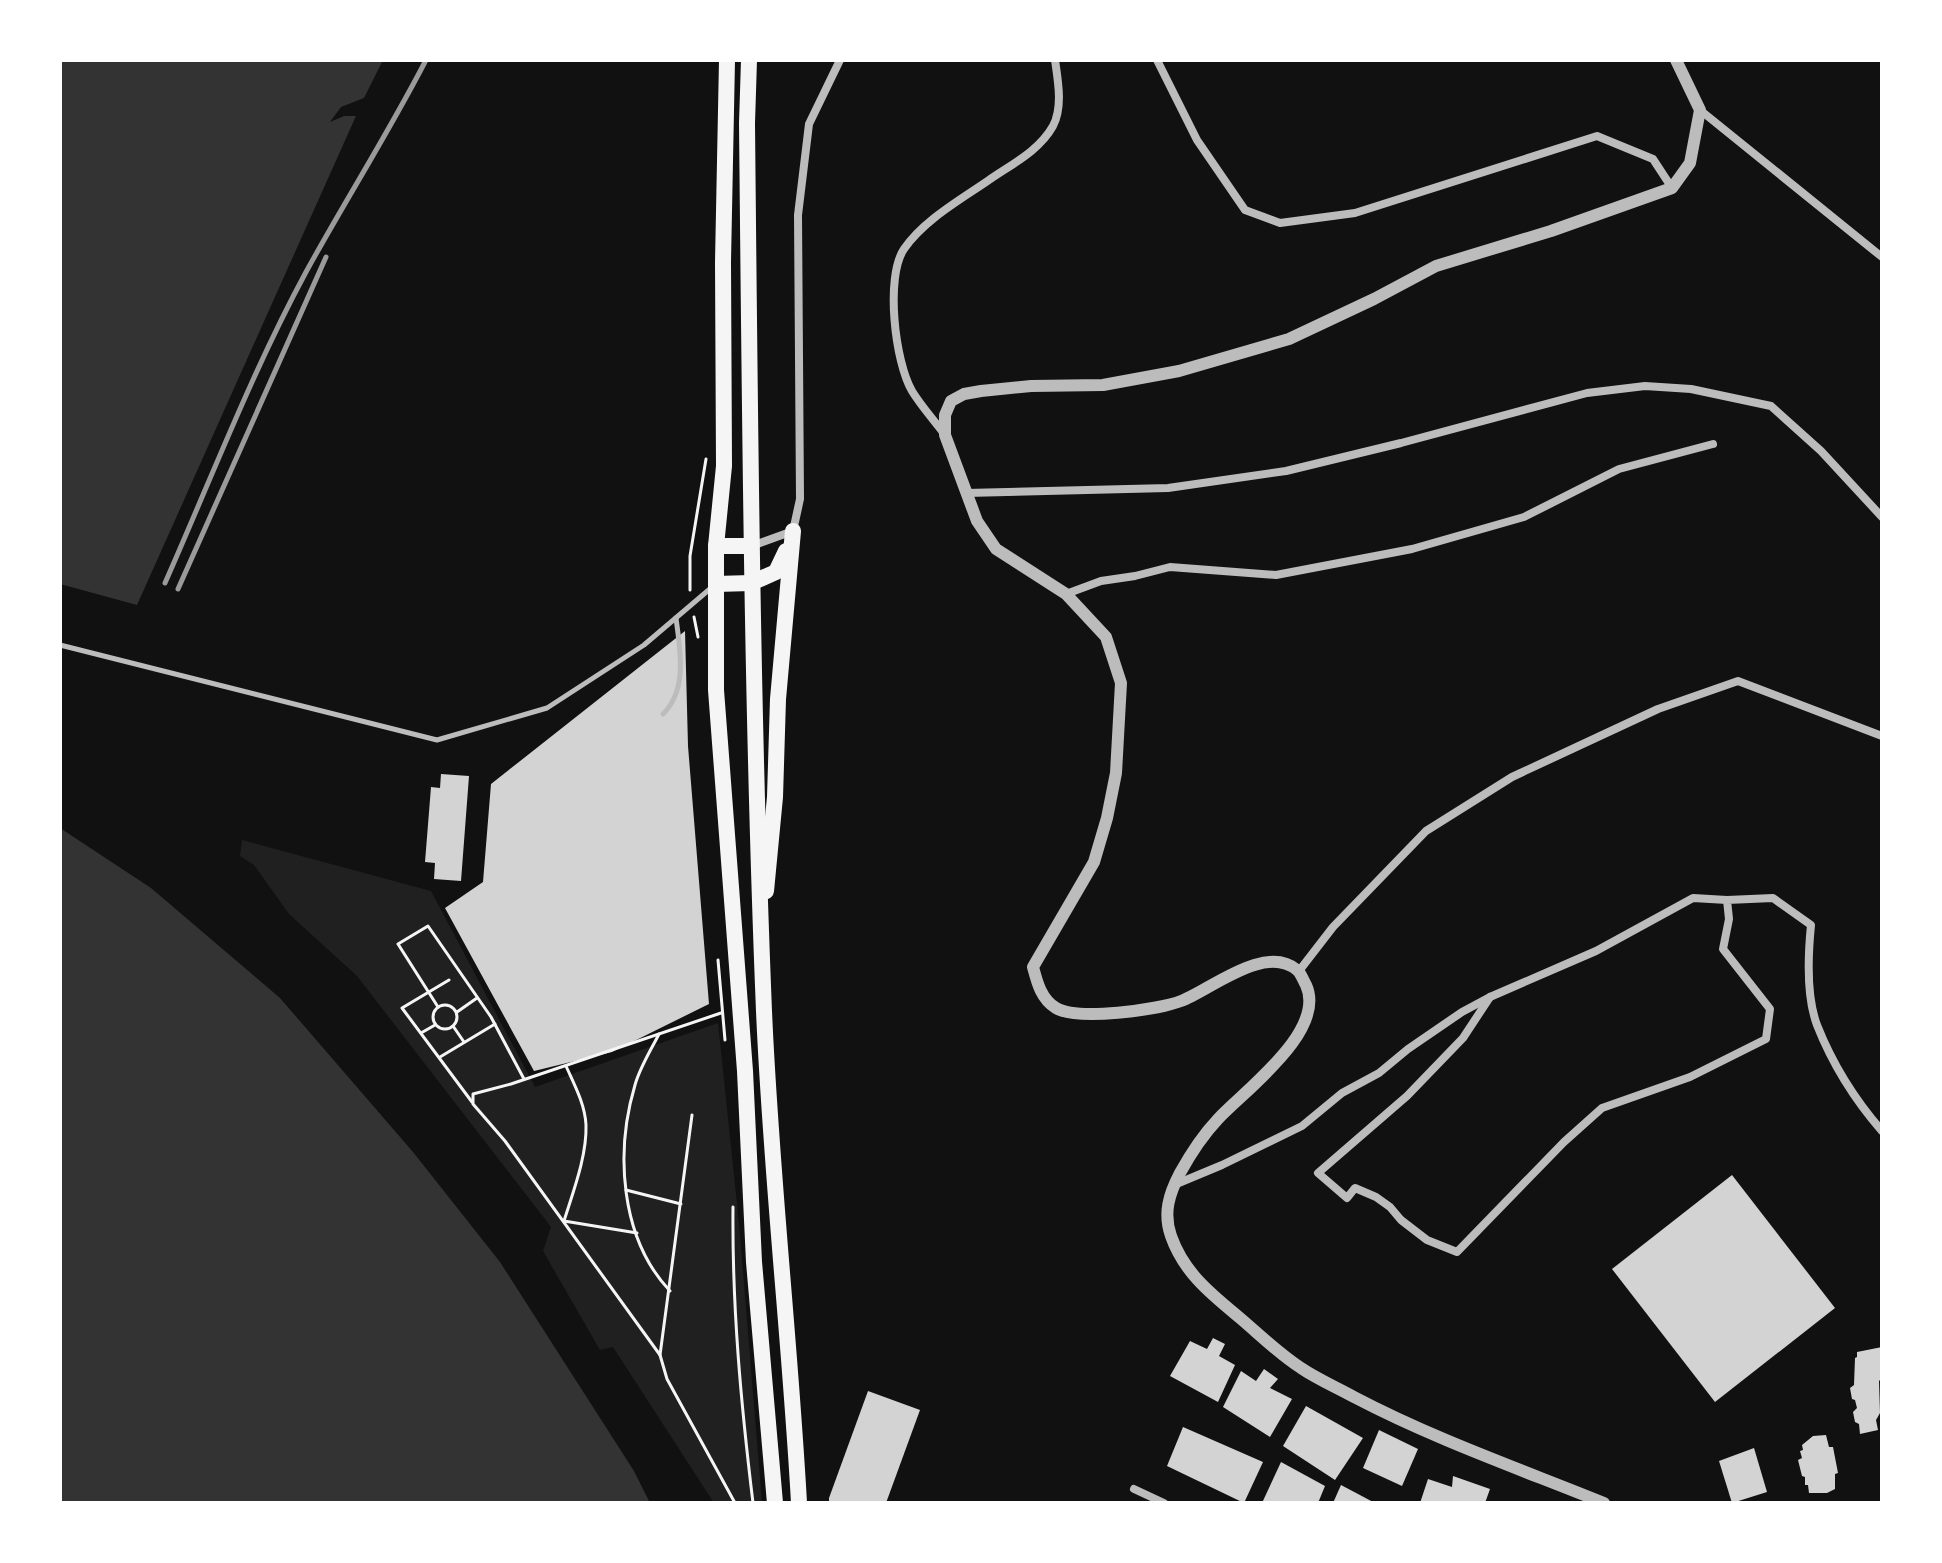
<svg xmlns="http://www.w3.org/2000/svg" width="1942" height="1563" font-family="Helvetica,sans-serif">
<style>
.green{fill:#202020}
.water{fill:#333}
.building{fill:#d3d3d3}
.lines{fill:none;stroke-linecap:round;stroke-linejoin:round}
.path{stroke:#f5f5f5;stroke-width:3}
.service{stroke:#bcbcbc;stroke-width:5}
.minor{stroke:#bcbcbc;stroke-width:8}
.tertiary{stroke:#bcbcbc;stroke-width:12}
.primary{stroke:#f5f5f5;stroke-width:16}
.trunk{stroke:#f5f5f5;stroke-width:16}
.rail{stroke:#9a9a9a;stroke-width:5}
</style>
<rect width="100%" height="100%" fill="#111"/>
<polygon class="green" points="242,840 431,891 535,1087 718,1023 739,1223 762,1503 714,1503 613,1347 600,1350 543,1251 551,1227 357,976 289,914 254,865 240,856"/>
<g class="water">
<polygon points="60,60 383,60 364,98 341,107 330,122 344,116 356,116 137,605 60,584"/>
<polygon points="60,828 151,888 280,998 413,1152 500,1262 634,1471 650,1503 60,1503"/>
</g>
<g class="building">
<polygon points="685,631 688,746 709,1004 612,1052 534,1071 445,908 483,882 491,784"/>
<polygon points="441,774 469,776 461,881 434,879 435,863 425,862 431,787 440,788"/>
<polygon points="1732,1175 1835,1308 1715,1402 1612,1269"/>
<polygon points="1213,1338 1225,1344 1219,1356 1235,1365 1218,1402 1170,1376 1190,1341 1207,1349"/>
<polygon points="1882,1347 1882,1378 1879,1381 1880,1413 1876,1420 1878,1430 1860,1434 1859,1424 1855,1422 1853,1412 1857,1408 1855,1400 1852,1399 1850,1388 1854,1385 1855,1358 1857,1357 1857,1352"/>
<polygon points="1264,1369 1278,1379 1270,1388 1292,1399 1270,1437 1223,1407 1241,1371 1256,1381"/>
<polygon points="868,1391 920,1410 886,1503 829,1503 829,1498"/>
<polygon points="1306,1406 1363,1438 1335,1480 1283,1446"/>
<polygon points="1183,1427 1263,1462 1244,1503 1167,1466"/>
<polygon points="1379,1430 1418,1449 1402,1486 1363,1468"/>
<polygon points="1826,1435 1829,1447 1833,1447 1838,1473 1835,1474 1835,1489 1827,1493 1809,1493 1808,1485 1805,1485 1805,1477 1802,1476 1798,1460 1802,1458 1800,1451 1803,1450 1802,1445 1813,1436"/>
<polygon points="1754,1448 1767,1492 1732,1503 1719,1461"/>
<polygon points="1281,1462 1325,1486 1318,1503 1262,1503"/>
<polygon points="1453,1476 1490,1489 1485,1503 1420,1503 1428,1479 1452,1487"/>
<polygon points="1341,1485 1375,1503 1333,1503"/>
</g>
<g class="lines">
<g class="path">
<polyline points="690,590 690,556 706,459"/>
<polyline points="694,617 698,637"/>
<polyline points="718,960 725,1040"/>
<polyline points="449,980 402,1008 472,1102"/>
<circle cx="445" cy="1017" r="12"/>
<polyline points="438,1007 398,944 428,926 491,1017 524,1079"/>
<polyline points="457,1012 477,998"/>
<polyline points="453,1026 464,1042"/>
<polyline points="421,1033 435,1025"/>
<path d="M659,1034C651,1050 640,1067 635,1085C615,1152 620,1238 670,1291"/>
<polyline points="440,1057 495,1024"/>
<path d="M566,1066C574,1084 585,1104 586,1125C587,1156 573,1192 564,1221L637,1233"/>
<polyline points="692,1115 660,1355 667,1379 735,1503"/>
<polyline points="626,1190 681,1204"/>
<path d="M733,1207C732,1307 741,1404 753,1503"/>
<polyline points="660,1355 505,1141 473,1104 473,1094 511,1084 721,1013"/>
</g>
<g class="service">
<polyline points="60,645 437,740 547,708 644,645 711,588"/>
<path d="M663,714C688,690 680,649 676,618"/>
</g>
<g class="minor">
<polyline points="1157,60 1197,140 1245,210 1280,223 1355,213 1597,136 1653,159 1672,188"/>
<polyline points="1700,110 1882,257"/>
<path d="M945,435C934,420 921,406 912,391C895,362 885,277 904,249C924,220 960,200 989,180C1012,164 1039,151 1053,126C1063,107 1058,81 1055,60"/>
<polyline points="966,493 1168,488 1286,471 1401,443 1587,393 1645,386 1691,389 1771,406 1821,451 1882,517"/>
<polyline points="752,546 793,531 800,499 798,215 809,124 840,60"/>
<polyline points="1066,594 1101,581 1135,576 1170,567 1276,575 1412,549 1524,517 1619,469 1713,444"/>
<polyline points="1299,971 1333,927 1426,831 1512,777 1658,709 1738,681 1882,736"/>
<path d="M1490,997L1463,1038L1407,1096L1318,1173L1347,1198L1355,1188L1376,1197L1390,1207L1401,1220L1427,1240L1457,1252L1564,1142L1602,1108L1690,1077L1766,1039L1770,1009L1723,949L1729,919L1727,900L1773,898L1811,925C1808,955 1806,996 1817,1025C1832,1063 1855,1100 1882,1131"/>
<polyline points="1174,1185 1222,1165 1302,1126 1342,1093 1379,1073 1408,1049 1462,1012 1490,997 1596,951 1693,898 1727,900"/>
<polyline points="1134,1489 1164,1503"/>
</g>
<path class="tertiary" d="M1604,1503C1520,1469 1434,1439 1354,1397C1336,1387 1317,1379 1301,1368C1279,1354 1260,1335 1240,1318C1211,1294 1184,1273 1171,1236C1163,1213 1169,1194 1180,1173C1191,1153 1202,1136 1218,1119C1245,1090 1327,1031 1306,985C1303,980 1301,973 1297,970C1265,943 1210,990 1181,1001C1157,1010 1078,1021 1056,1008C1041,999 1037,982 1033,967L1094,862L1107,818L1116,773L1121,683L1106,637L1066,594L996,549L977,521L945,435V415L951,401L964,394L981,391L1031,386L1103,385L1179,371L1289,339L1374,299L1436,266L1551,231L1672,188L1690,163L1700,110L1676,60"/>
<g class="primary">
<polyline points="751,583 776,572 786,551"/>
<polyline points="766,891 775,797 778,699 793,531"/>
</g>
<g class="trunk">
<polyline points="727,60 723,262 724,466 716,546 716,690 745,1071 754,1262 775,1503"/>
<path d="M749,60L747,123C750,419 752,716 764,1011C771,1176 790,1339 799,1503"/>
<polyline points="716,546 751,546"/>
<polyline points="716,584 751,583"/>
</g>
<g class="rail">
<path d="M165,583C211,479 252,372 306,272C345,201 389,132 426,60"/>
<polyline points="178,589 326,257"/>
</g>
</g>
<rect width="1942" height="1563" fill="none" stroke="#ffffff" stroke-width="124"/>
</svg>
